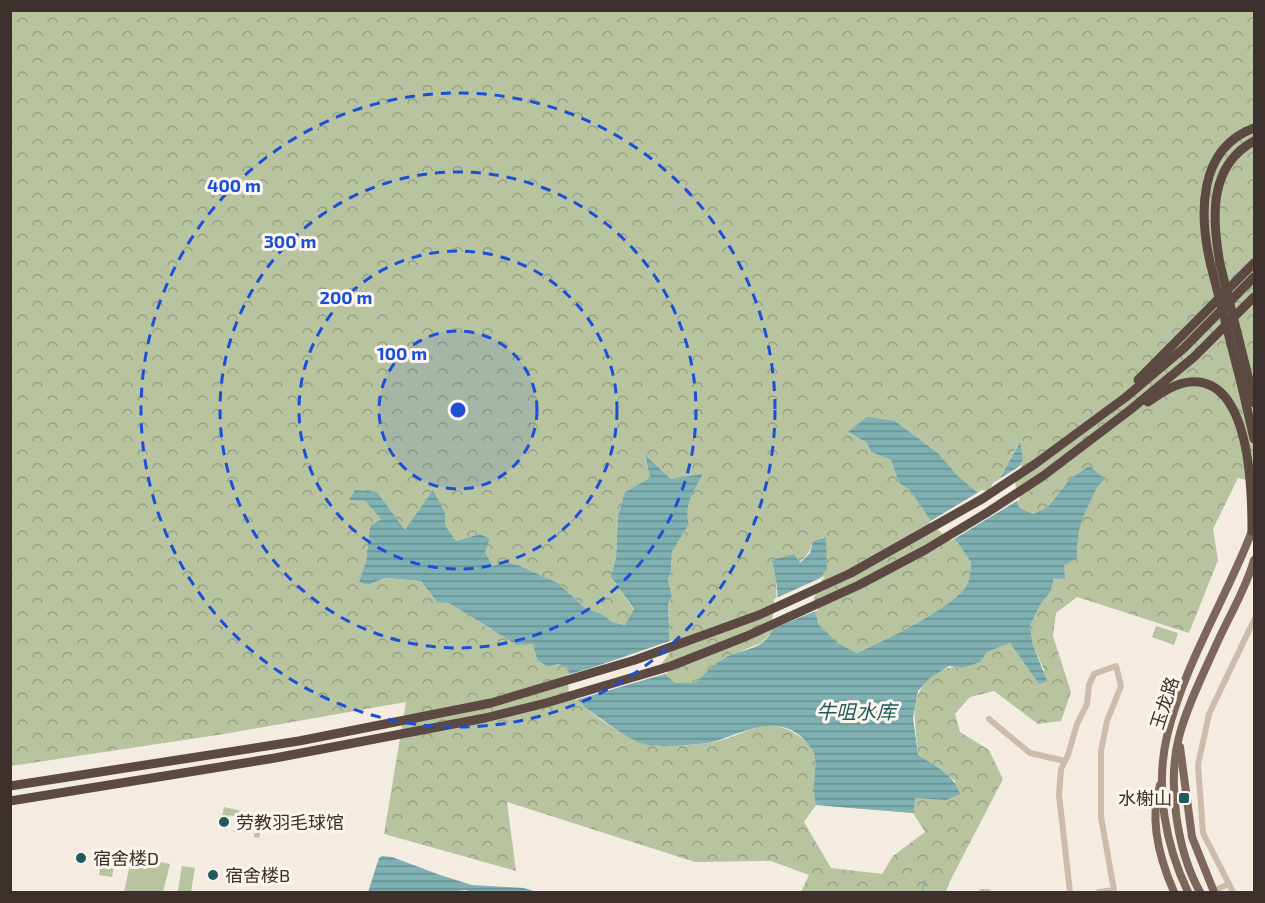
<svg xmlns="http://www.w3.org/2000/svg" width="1265" height="903" font-family="'Exo 2','Noto Sans SC',sans-serif">
<style>
.grass{fill:#b8c4a0}
.forest{fill:url(#forest-crowns);fill-rule:evenodd}
.water{fill:url(#water-rules)}
.pier{fill:#f4ebe1}
.lines{fill:none;stroke-linecap:round;stroke-linejoin:round}
.stream{stroke:#7fb0b2;stroke-width:1.5}
.minor{stroke:#cdbbac;stroke-width:6}
.major{stroke:#7d675c;stroke-width:8}
.highway{stroke:#5c4a42;stroke-width:9}
.highway-bridge{stroke:#5c4a42;stroke-width:9}
.ring{fill:none;stroke:#1d4ed8;stroke-width:3;stroke-dasharray:10 8}
.poi-dot{fill:#1f5a5e;stroke:#fbf5ee;stroke-width:2}
.labels{text-anchor:middle;dominant-baseline:central;stroke-width:6;stroke-linejoin:round;paint-order:stroke}
.street-label{font-size:18px;fill:#3b302b;stroke:#fbf5ee}
.poi-label{font-size:18px;fill:#3b302b;stroke:#fbf5ee;text-anchor:start}
.water-label{font-size:20px;font-style:italic;fill:#1f5a5e;stroke:#fbf5ee}
.centre{fill:#1d4ed8;stroke:#fbf5ee;stroke-width:3}
.ring-label{font-size:18px;text-anchor:middle;font-weight:bold;fill:#1d4ed8;stroke:#fbf5ee;stroke-width:6;stroke-linejoin:round;paint-order:stroke}
</style>
<defs>
<pattern id="forest-crowns" width="20" height="18" patternUnits="userSpaceOnUse" patternTransform="scale(1.5)"><rect width="20" height="18" fill="#b8c4a0"/><path d="M2 6a3 3 0 1 1 6 0M12 15a3 3 0 1 1 6 0" fill="none" stroke="#97a083"/></pattern>
<pattern id="water-rules" width="6" height="5" patternUnits="userSpaceOnUse" patternTransform="scale(1.5)"><rect width="6" height="5" fill="#7fb0b2"/><path d="M0 2.5h6" fill="none" stroke="#699091"/></pattern>
</defs>
<rect width="100%" height="100%" fill="#f4ebe1"/>
<g class="grass">
<polygon points="1156,626 1178,633 1174,645 1152,637"/>
<polygon points="224,807 264,816 259,838 254,837 258,817 245,814 241,832 234,832 238,817 229,815 226,830 220,827"/>
<polygon points="103,850 117,852 112,877 99,875"/>
<polygon points="132,856 170,864 163,892 124,892"/>
<polygon points="182,866 195,868 191,892 178,891"/>
</g>
<path class="forest" d="M11,11H1254V482L1238,478L1213,529L1218,560L1189,633L1077,597L1056,613L1053,636L1071,692L1061,721L1038,724L994,691L970,697L955,714L960,732L989,750L1003,779L949,883L946,892H801L809,875L771,861L695,862L507,802L516,871L384,834L406,702L224,734L11,766ZM895,421L938,453L957,475L977,492L991,494L1019,443L1012,483L1019,507L1033,514L1048,507L1069,480L1096,487L1082,516L1078,533L1077,559L1063,565L1054,578L1051,591L1040,605L1030,626L1033,645L1044,670L1039,683L1010,643L987,652L962,668C950,666 946,668 936,674C906,692 916,726 918,755L938,767L956,782L915,798L914,813L814,785C817,767 819,752 803,739C766,711 751,734 714,742C696,745 662,748 645,744C633,741 595,718 587,708C578,697 573,680 567,667L558,664L548,667L537,660L533,644L490,629L449,602H437L421,581L385,578L369,585L359,582L366,561L370,526L381,519L365,501L350,500L377,492L405,531L416,516L445,513V525L456,541L480,534L485,552L491,563L487,570L502,561L518,565L558,583L586,609L602,614L612,622L626,625L634,610L611,577L616,557L618,516L650,478L645,456L671,479L703,475C693,492 682,504 689,524L672,552L671,572L668,580L672,596L668,604L670,647L656,667L675,683H696L724,658L761,643L774,630L777,611L776,575C794,566 808,561 813,541L825,537L811,598L819,625L838,643L857,653C881,642 956,607 968,585C971,579 970,568 971,561L958,543L930,520L910,490L899,483L891,460L871,452L867,443L849,433ZM816,805L913,813L925,832L893,856L882,874L831,868L804,822Z"/>
<g class="water">
<path d="M867,417L895,421L938,453L957,475L977,492L991,494L1020,442L1023,460C1009,479 1013,486 1019,507L1033,514L1048,507L1069,480L1089,466L1105,479C1096,486 1095,492 1090,502C1078,526 1078,533 1077,559L1064,565L1065,579L1054,578L1051,591L1040,605L1030,626L1033,645L1047,681L1039,684L1010,643L987,652L980,662L962,668L949,666L930,678L918,691L913,718L918,755C935,765 954,775 960,794L946,800L915,798L914,813L816,805C815,798 813,790 814,783C815,768 819,756 808,744C781,711 748,731 716,741C703,745 656,748 643,744C630,739 615,729 604,721C593,713 580,705 573,693C569,686 571,675 567,667L558,664L548,667L537,660L533,644L517,645L449,603L437,602L421,581L385,578L368,585L359,582L366,561L370,526L381,519L365,501L349,500L355,490L377,492L405,530L433,490L445,513V525L456,541L480,534L490,539L485,552L491,563L488,569L502,561L518,565L558,583L586,609L602,614L612,622L625,625L634,609L611,577L616,557L618,516L625,492L650,478L645,455L671,479L703,474C694,491 683,505 689,524L672,552L671,572L668,580L672,596L668,604L670,647L656,666L675,683H695C704,675 713,665 723,659C735,651 751,651 762,643C785,626 778,585 772,560L794,554L800,563L810,553L813,541L826,537L827,569L817,581L811,598L819,625L838,643L857,653C881,642 956,607 967,585C971,579 970,568 971,562L958,543L930,520L910,490L899,483L891,460L871,452L867,443L848,432Z"/>
<polygon points="382,856 392,857 440,875 472,885 524,888 537,892 473,892 465,890 452,892 368,892 379,858"/>
</g>
<g class="pier">
<polygon points="1023,464 1019,470 1015,483 1020,499 951,541 929,522 982,490 989,491 993,483"/>
<polygon points="825,576 820,583 814,598 818,610 770,630 774,610 774,599"/>
<polygon points="673,640 673,648 660,666 668,673 576,700 569,693 567,675 591,668"/>
</g>
<g class="lines">
<polyline class="stream" points="922,892 925,880"/>
<g class="minor">
<polyline points="989,719 1030,753 1065,761"/>
<polyline points="1213,891 1229,884"/>
<polyline points="982,892 988,892"/>
<polyline points="1070,892 1059,795 1061,769 1068,755 1077,724 1087,704 1089,685 1094,674 1116,666 1121,686 1107,721 1101,751 1101,817 1114,890 1099,892"/>
<polyline points="1233,892 1203,833 1198,765 1209,714 1254,620"/>
</g>
<g class="major">
<polyline points="1180,747 1192,837 1214,892"/>
<path d="M1160,785C1149,819 1160,860 1174,892"/>
<path d="M1188,892C1165,844 1155,788 1167,736C1184,664 1226,599 1252,531"/>
<path d="M1200,892C1177,851 1167,783 1179,737C1186,708 1205,670 1217,643C1229,616 1246,589 1254,560"/>
</g>
<g class="highway">
<path d="M1220,264C1212,219 1208,166 1254,141"/>
<path d="M1211,266C1199,216 1197,149 1254,128"/>
<polyline points="1138,380 1254,263"/>
<polyline points="1251,388 1254,403"/>
<polyline points="1243,391 1254,439"/>
<path d="M1148,402C1160,394 1175,383 1190,382C1251,377 1252,492 1252,531"/>
<polyline points="10,786 299,741 491,703 635,660 759,615 851,573 982,499 1035,464 1126,397 1184,348 1254,277"/>
<polyline points="10,801 275,758 485,718 546,703 671,666 747,636 859,585 925,550 988,512 1043,476 1130,410 1194,357 1254,297"/>
</g>
<g class="highway-bridge">
<polyline points="1220,264 1251,388"/>
<polyline points="1211,266 1243,391"/>
</g>
</g>
<circle cx="458" cy="410" r="79" fill="#1d4ed8" fill-opacity=".12"/>
<g class="ring">
<circle cx="458" cy="410" r="79"/>
<circle cx="458" cy="410" r="159"/>
<circle cx="458" cy="410" r="238"/>
<circle cx="458" cy="410" r="317"/>
</g>
<g class="poi-dot">
<rect x="1178" y="792" width="12" height="12" rx="3"/>
<circle cx="224" cy="822" r="6"/>
<circle cx="81" cy="858" r="6"/>
<circle cx="213" cy="875" r="6"/>
</g>
<g class="labels">
<g class="street-label">
<text transform="translate(1164 703) rotate(-72)">玉龙路</text>
</g>
<g class="poi-label">
<text x="1172" y="798" text-anchor="end">水榭山</text>
<text x="236" y="822">劳教羽毛球馆</text>
<text x="93" y="858">宿舍楼D</text>
<text x="225" y="875">宿舍楼B</text>
</g>
<g class="water-label">
<text x="856" y="711">牛咀水库</text>
</g>
</g>
<circle cx="458" cy="410" r="9" class="centre"/>
<g class="ring-label">
<text x="234" y="192">400 m</text>
<text x="290" y="248">300 m</text>
<text x="346" y="304">200 m</text>
<text x="402" y="360">100 m</text>
</g>
<rect width="1265" height="903" fill="none" stroke="#3b302b" stroke-width="24"/>
</svg>
